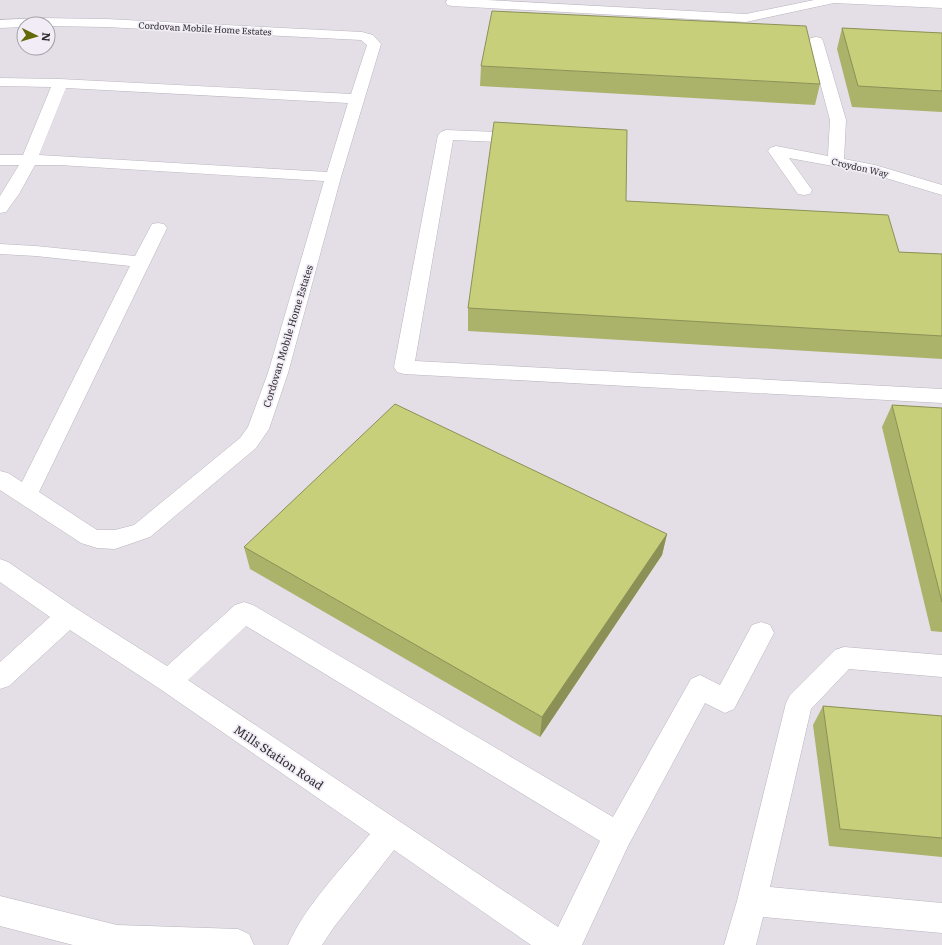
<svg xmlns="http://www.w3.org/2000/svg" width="942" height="945" font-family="Literata,serif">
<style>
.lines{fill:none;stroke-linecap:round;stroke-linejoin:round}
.minor-casing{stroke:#bab4bd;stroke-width:1}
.minor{fill:#fff;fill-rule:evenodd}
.wall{fill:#abb26a}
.shaded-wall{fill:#8b9156}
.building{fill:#c7cf7b;stroke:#8b9156}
.labels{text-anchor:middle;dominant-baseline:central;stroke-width:3.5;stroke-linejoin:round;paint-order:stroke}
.far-street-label{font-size:9px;fill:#312f33;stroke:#f1ecf5}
.street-label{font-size:10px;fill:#312f33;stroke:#f1ecf5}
.near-street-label{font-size:12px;fill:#312f33;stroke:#f1ecf5}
</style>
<rect width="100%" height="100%" fill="#e4dfe7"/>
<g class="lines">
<defs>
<g id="minor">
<polygon points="447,0 487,0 746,14 814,0 942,0 942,8 834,3 746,22 452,6 447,5 446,2"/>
<path d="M40,18L106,19L362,32L373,35L381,44L341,177L288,373L269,429L256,448L150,537L115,549L97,548L81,543L0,490V471L8,473L22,482L130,266L36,256L0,254V244L36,246L135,256L152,224L158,223L164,224L167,228L39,492L97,530H115L134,525L240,438L248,427L268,373L324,181L59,165H35L19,194L6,212L0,213V196L19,165H0V155H23L51,87L0,86V78L60,79L351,94L367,45L361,40L106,27L48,26V24H24V27L0,28V20ZM66,88L348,103L327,172L39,155Z"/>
<polygon points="816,37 821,38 823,41 846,120 844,159 875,165 942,185 942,195 866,172 789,158 812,190 810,194 804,195 798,194 768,151 770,148 776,146 828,156 830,120 809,41 811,38"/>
<polygon points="446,130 521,133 526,135 529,138 526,141 521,143 453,140 415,361 942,389 942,403 404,374 397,372 394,367 438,135 441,132"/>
<path d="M0,559L8,562L77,609L167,666L235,605L244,602L253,605L613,817L691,679L700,675L720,685L752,625L761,622L770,625L774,633L734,709L725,713L705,703L628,846L582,945H531L394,850L334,927L322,945H288C305,906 343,867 370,834L160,689L70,630L9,686L0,689V662L50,617L0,582ZM246,626L600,841L558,927L188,680Z"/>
<polygon points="844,647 942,655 942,677 849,669 811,709 770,887 942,903 942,933 763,917 756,945 724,945 737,901 786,703 790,695 835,650"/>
<polygon points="0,896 117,925 238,929 249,934 254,945 73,945 0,926"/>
</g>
</defs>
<use href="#minor" class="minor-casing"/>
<use href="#minor" class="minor"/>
</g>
<g class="wall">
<polygon points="842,28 942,33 942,112 852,107 837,49"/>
<polygon points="481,66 820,84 815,105 480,86"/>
<polygon points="626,201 899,252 942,254 942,359 468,331 468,308"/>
<polygon points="892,405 942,408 942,632 931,631 882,427"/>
<polygon points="667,534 662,555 540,737 250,569 244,547"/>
<polygon points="823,706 942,716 942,857 829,846 813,725"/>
</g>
<polygon class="shaded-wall" points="667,534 662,555 540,737 542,717"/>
<g class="building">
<polygon points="492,11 806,26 820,84 481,66"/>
<polygon points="842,28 942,33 942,91 858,86"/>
<polygon points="494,122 627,130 626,201 888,215 899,252 942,254 942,336 468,308"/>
<polygon points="395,404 667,534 542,717 244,547"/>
<polygon points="892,405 942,408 942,602"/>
<polygon points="823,706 942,716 942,838 840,829"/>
</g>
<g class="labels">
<g class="far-street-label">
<text transform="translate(205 28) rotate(3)">Cordovan Mobile Home Estates</text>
<text transform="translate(860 167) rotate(13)">Croydon Way</text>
</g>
<g class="street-label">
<text transform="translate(287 336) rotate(-73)">Cordovan Mobile Home Estates</text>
</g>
<g class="near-street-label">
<text transform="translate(279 757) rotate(34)">Mills Station Road</text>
</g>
</g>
<g transform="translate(36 36) rotate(95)"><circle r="19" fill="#f1ecf5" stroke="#a4a0a7"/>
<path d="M0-3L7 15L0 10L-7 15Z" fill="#636909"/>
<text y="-6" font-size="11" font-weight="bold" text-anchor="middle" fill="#312f33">N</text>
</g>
</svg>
